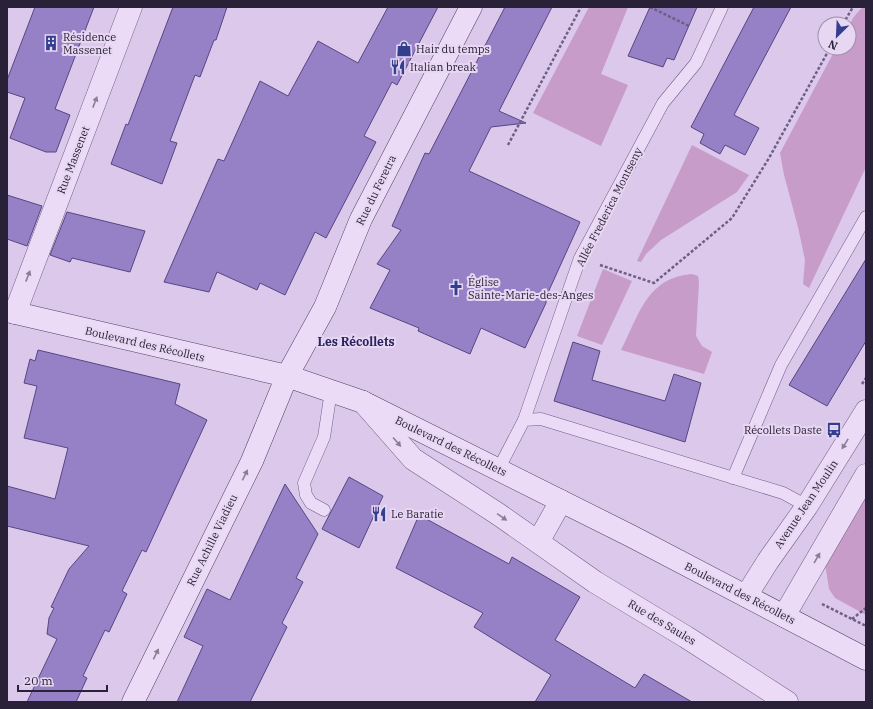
<svg xmlns="http://www.w3.org/2000/svg" width="873" height="709" font-family="'IBM Plex Serif',serif">
<style>
.green{fill:#c89cc8}
.building{fill:#9681c6;stroke:#574682}
.lines{fill:none;stroke-linecap:round;stroke-linejoin:round}
.lane-casing{stroke:#6f5e85;stroke-width:13}
.street-casing{stroke:#6f5e85;stroke-width:23}
.secondary-casing{stroke:#504167;stroke-width:23}
.path{stroke:#6f5e85;stroke-width:2.5;stroke-dasharray:3 2;stroke-linecap:butt}
.lane{stroke:#ebdbf6;stroke-width:12}
.street{stroke:#ebdbf6;stroke-width:22}
.secondary{stroke:#ebdbf6;stroke-width:22}
.oneway{fill:#8a7e96}
.labels{text-anchor:middle;dominant-baseline:central;stroke-width:4;stroke-linejoin:round;paint-order:stroke}
.poi-label{font-size:11px;fill:#292137;stroke:#e8d7f3;text-anchor:start}
.street-label{font-size:11px;fill:#292137;stroke:#e8d7f3}
.neighbourhood-label{font-size:12px;font-weight:bold;fill:#2a2460;stroke:#e8d7f3}
</style>
<rect width="100%" height="100%" fill="#dcc8eb"/>
<g class="green">
<polygon points="589,7 628,7 601,74 628,85 601,146 533,113"/>
<path d="M863,7H866V167L809,288L803,284L805,260L798,227L784,175L780,153L836,48H849C849,27 847,22 863,7Z"/>
<polygon points="692,145 749,175 737,192 661,240 646,254 641,262 637,261"/>
<polygon points="603,269 632,281 602,345 577,336"/>
<path d="M692,274L698,276L699,282L696,336L702,346L712,352L704,374L621,350C639,315 647,277 692,274Z"/>
<polygon points="866,486 866,615 835,598 829,589 825,564"/>
</g>
<g class="building">
<polygon points="35,7 94,7 55,109 70,115 56,152 46,152 10,138 25,98 7,92 7,80"/>
<polygon points="173,7 227,7 216,40 214,40 200,77 195,75 170,141 177,143 162,184 111,164 126,124 128,125"/>
<polygon points="388,7 438,7 397,85 392,82 364,136 376,142 326,238 315,232 285,295 260,283 257,290 217,272 209,292 164,282 218,159 224,161 260,81 288,96 318,41 358,63"/>
<polygon points="505,7 552,7 499,111 526,123 491,127 469,171 580,222 546,297 546,303 525,348 481,328 470,354 418,331 419,328 370,308 390,270 377,264 401,230 392,226 425,153 429,154"/>
<polygon points="650,7 697,7 674,60 667,58 663,67 628,56"/>
<polygon points="754,7 791,7 734,115 759,128 745,155 725,145 720,154 700,143 704,134 691,127"/>
<polygon points="7,195 42,206 27,246 7,239"/>
<polygon points="67,212 145,231 130,272 72,258 70,262 50,255"/>
<polygon points="866,259 866,341 827,406 789,385"/>
<polygon points="573,342 600,351 592,380 665,401 674,374 701,383 685,442 554,401"/>
<polygon points="38,350 180,384 175,404 207,420 146,552 142,550 122,591 127,594 109,632 105,630 83,676 87,678 76,702 27,702 57,639 47,634 49,618 54,608 51,607 69,569 89,546 7,526 7,486 55,499 68,448 24,438 37,386 24,383 30,359 35,361"/>
<polygon points="349,477 383,496 359,548 322,529"/>
<polygon points="285,484 318,534 296,578 303,582 282,623 287,627 250,702 177,702 203,646 184,637 207,589 230,600"/>
<polygon points="419,515 509,564 512,557 580,597 555,640 635,688 644,674 692,702 535,702 551,675 474,627 483,613 396,568"/>
</g>
<g class="lines">
<defs>
<g id="lane">
<polyline points="524,420 580,258 663,103 696,63 722,7"/>
<polyline points="498,470 524,420 541,419 783,493 807,506"/>
<polyline points="733,478 781,365 866,217"/>
<polyline points="324,510 311,503 306,495 304,483 324,437 331,391"/>
</g>
<g id="street">
<polyline points="15,313 131,7"/>
<polyline points="363,402 413,459 498,514 595,582 686,637 787,702"/>
<polyline points="538,542 561,501"/>
<polyline points="746,596 768,561 807,506 866,411"/>
<polyline points="784,616 866,475"/>
</g>
<g id="secondary">
<polyline points="7,311 287,376 363,402 631,536 866,659"/>
<polyline points="133,702 252,461 287,376 325,307 361,219 471,7"/>
</g>
</defs>
<use href="#lane" class="lane-casing"/>
<use href="#street" class="street-casing"/>
<use href="#secondary" class="secondary-casing"/>
<g class="path">
<polyline points="650,7 689,26"/>
<polyline points="843,24 853,7"/>
<polyline points="508,145 581,7"/>
<polyline points="600,265 654,283 732,218 769,158 830,48"/>
<polyline points="862,384 866,378"/>
<polyline points="822,604 866,626"/>
<polyline points="852,619 866,608"/>
</g>
<use href="#lane" class="lane"/>
<use href="#street" class="street"/>
<use href="#secondary" class="secondary"/>
</g>
<defs><path id="oneway-solid" d="M-6-.8H1V-3.2L6.5 0L1 3.2V.8H-6Z"/></defs>
<g class="oneway">
<use href="#oneway-solid" transform="translate(95 102) rotate(-69)"/>
<use href="#oneway-solid" transform="translate(28 276) rotate(-69)"/>
<use href="#oneway-solid" transform="translate(397 442) rotate(49)"/>
<use href="#oneway-solid" transform="translate(845 444) rotate(122)"/>
<use href="#oneway-solid" transform="translate(245 475) rotate(-64)"/>
<use href="#oneway-solid" transform="translate(502 517) rotate(35)"/>
<use href="#oneway-solid" transform="translate(817 558) rotate(-60)"/>
<use href="#oneway-solid" transform="translate(156 654) rotate(-64)"/>
</g>
<defs>
<symbol id="building-bare" viewBox="-9 -9 18 18"><path d="M-4-6H4V6H1V3H-1V6H-4ZM-2.5-4.3h1.7v1.8h-1.7ZM.8-4.3h1.7v1.8H.8ZM-2.5-1h1.7V.8h-1.7ZM.8-1h1.7V.8H.8Z" fill="#343e8f" stroke="#e8d7f3" stroke-width="2.5" paint-order="stroke"/></symbol>
<symbol id="shop-bare" viewBox="-9 -9 18 18"><path d="M-5-2.5h2.3a2.7 3.5 0 0 1 5.4 0H5L5.5 6h-11ZM-1.5-2.5h3a1.5 2.3 0 0 0-3 0Z" fill="#343e8f" stroke="#e8d7f3" stroke-width="2.5" paint-order="stroke"/></symbol>
<symbol id="restaurant-bare" viewBox="-9 -9 18 18"><path d="M-5-6h1v4h1v-4h1v4h1v-4h1v5L-1.5 .5V6h-2V.5L-5-1ZM5-6V6H3V1.5H1.5Q1.5-4 5-6Z" fill="#343e8f" stroke="#e8d7f3" stroke-width="2.5" paint-order="stroke"/></symbol>
<symbol id="church-bare" viewBox="-9 -9 18 18"><path d="M-1.2-6h2.4v3.5h3.3v2.4h-3.3V6h-2.4V-.1h-3.3v-2.4h3.3Z" fill="#343e8f" stroke="#e8d7f3" stroke-width="2.5" paint-order="stroke"/></symbol>
<symbol id="bus-bare" viewBox="-9 -9 18 18"><path d="M-5-6H5V4H4V6H2V4H-2V6H-4V4H-5ZM-3.5-4V0h7V-4ZM-3.5 1.2v1.5H-2V1.2ZM2 1.2v1.5H3.5V1.2Z" fill="#343e8f" stroke="#e8d7f3" stroke-width="2.5" paint-order="stroke"/></symbol>
</defs>
<g fill-rule="evenodd">
<use href="#building-bare" x="40" y="32" width="22" height="22"/>
<use href="#shop-bare" x="393" y="38" width="22" height="22"/>
<use href="#restaurant-bare" x="387" y="56" width="22" height="22"/>
<use href="#church-bare" x="445" y="277" width="22" height="22"/>
<use href="#bus-bare" x="823" y="419" width="22" height="22"/>
<use href="#restaurant-bare" x="368" y="503" width="22" height="22"/>
</g>
<g class="labels">
<g class="poi-label">
<text x="63" y="37">Résidence<tspan x="63" dy="13">Massenet</tspan></text>
<text x="416" y="49">Hair du temps</text>
<text x="410" y="67">Italian break</text>
<text x="468" y="282">Église<tspan x="468" dy="13">Sainte-Marie-des-Anges</tspan></text>
<text x="822" y="430" text-anchor="end">Récollets Daste</text>
<text x="391" y="514">Le Baratie</text>
</g>
<g class="street-label">
<text transform="translate(73 160) rotate(-69)">Rue Massenet</text>
<text transform="translate(376 190) rotate(-64)">Rue du Feretra</text>
<text transform="translate(609 207) rotate(-63)">Allée Frederica Montseny</text>
<text transform="translate(145 344) rotate(13)">Boulevard des Récollets</text>
<text transform="translate(451 446) rotate(26)">Boulevard des Récollets</text>
<text transform="translate(806 504) rotate(-56)">Avenue Jean Moulin</text>
<text transform="translate(212 540) rotate(-64)">Rue Achille Viadieu</text>
<text transform="translate(740 593) rotate(27)">Boulevard des Récollets</text>
<text transform="translate(662 622) rotate(31)">Rue des Saules</text>
</g>
<g class="neighbourhood-label">
<text x="356" y="341">Les Récollets</text>
</g>
</g>
<rect width="873" height="709" fill="none" stroke="#292137" stroke-width="16"/>
<g transform="translate(837 36) rotate(204)"><circle r="19" fill="#e8d7f3" stroke="#9c8ea8"/>
<path d="M0-3L7 15L0 10L-7 15Z" fill="#343e8f"/>
<text y="-6" font-size="11" font-weight="bold" text-anchor="middle" fill="#292137">N</text>
</g>
<path d="M18 685v6h89v-6" fill="none" stroke="#292137" stroke-width="2"/>
<text x="24" y="685" font-size="12" fill="#292137" stroke="#e8d7f3" stroke-width="3" paint-order="stroke">20 m</text>
</svg>
